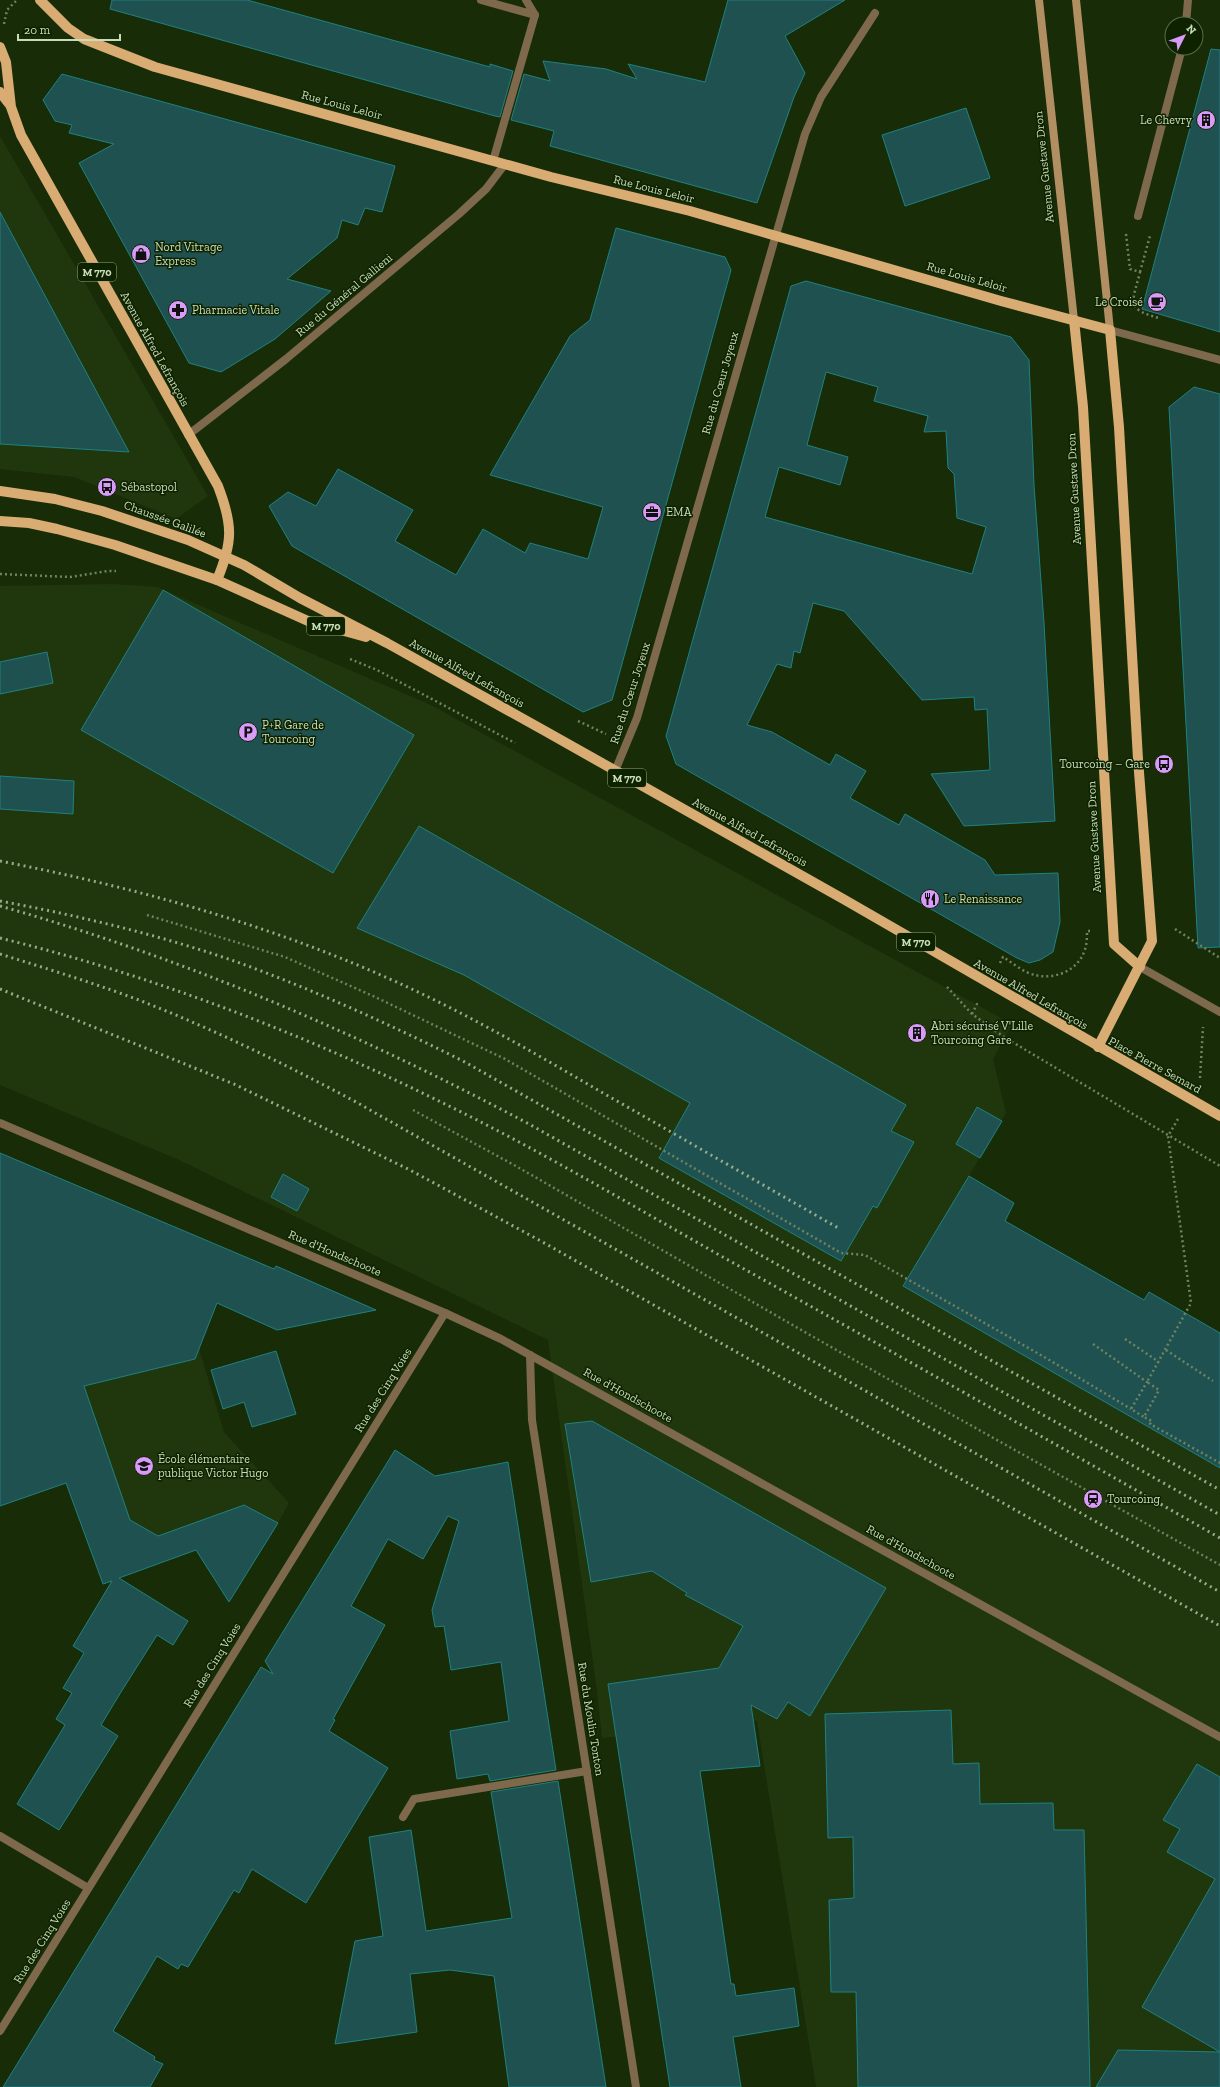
<svg xmlns="http://www.w3.org/2000/svg" width="1220" height="2087" font-family="'Zilla Slab',serif">
<style>
.built{fill:#20360d}
.building{fill:#1f5150;stroke:#1f8280;fill-rule:evenodd}
.lines{fill:none;stroke-linecap:round;stroke-linejoin:round}
.path{stroke:#6e835f;stroke-width:2.5;stroke-dasharray:2 3;stroke-linecap:butt}
.lane{stroke:#7e694d;stroke-width:8}
.street{stroke:#7e694d;stroke-width:8}
.secondary{stroke:#b18f62;stroke-width:8}
.primary{stroke:#d8ac72;stroke-width:10}
.rail{stroke:#97ac88;stroke-width:3;stroke-dasharray:2 4;stroke-linecap:butt}
.labels{text-anchor:middle;dominant-baseline:central;stroke-width:3;stroke-linejoin:round;paint-order:stroke}
.shield{fill:#0f2200;stroke:#90a582;stroke-width:1}
.shield-label{font-size:11px;font-weight:bold;fill:#c7ddb9}
.street-label{font-size:12px;fill:#c7ddb9;stroke:#0f2200}
.poi-label{font-size:12px;fill:#c7ddb9;stroke:#0f2200;text-anchor:start}
</style>
<rect width="100%" height="100%" fill="#182c07"/>
<g class="built">
<polygon points="0,136 208,496 176,519 74,477 0,469"/>
<polygon points="114,584 157,587 431,705 1012,1024 993,1059 1006,1113 969,1176 1014,1203 1005,1221 1144,1300 1149,1292 1220,1333 1220,2087 816,2087 757,1721 602,1738 597,1691 548,1340 179,1160 0,1085 0,586"/>
<polygon points="0,1333 198,1345 224,1432 289,1503 278,1523 257,1512 247,1531 103,1584 66,1483"/>
</g>
<g class="building">
<polygon points="112,0 247,0 490,67 490,64 513,71 500,117 495,116 110,9"/>
<polygon points="728,0 845,0 785,36 805,73 794,97 757,203 550,146 554,131 511,120 524,74 550,81 543,61 606,69 637,79 628,64 705,82"/>
<polygon points="1211,49 1220,50 1220,332 1142,309"/>
<polygon points="62,74 395,166 382,212 365,208 358,225 342,220 337,238 287,279 331,291 275,339 221,372 189,363 79,163 114,144 69,133 72,125 55,121 43,100"/>
<polygon points="966,108 990,178 905,206 882,135"/>
<polygon points="0,212 129,452 0,444"/>
<polygon points="616,228 725,257 731,270 612,700 583,712 292,546 269,506 288,492 316,506 338,469 413,510 395,541 456,575 483,529 525,553 530,543 588,559 603,507 490,475 570,336 590,320"/>
<path d="M806,281L1011,337L1029,360L1034,485L1044,623L1055,821L964,826L931,774L990,770L987,709L975,710L974,697L922,700L844,611L813,603L800,653L794,651L791,668L777,664L747,725L772,732L830,765L836,754L866,771L850,798L899,825L905,814L985,860L995,875L1058,873L1060,922L1053,952L1040,960L1029,963L1017,958L676,764L666,736L791,286ZM826,372L878,387L874,401L928,416L924,432L946,431L948,468L954,474L957,518L986,527L972,574L765,517L779,467L840,485L848,457L807,445Z"/>
<polygon points="1194,387 1220,394 1220,947 1198,948 1169,407"/>
<polygon points="163,590 414,735 333,873 81,730"/>
<polygon points="47,652 53,683 0,694 0,662"/>
<polygon points="0,776 74,781 73,814 0,809"/>
<polygon points="419,826 906,1105 891,1131 914,1142 877,1208 873,1206 841,1261 659,1158 690,1103 464,975 357,928"/>
<polygon points="977,1107 1002,1121 980,1158 956,1144"/>
<polygon points="0,1153 274,1269 276,1266 376,1310 277,1330 217,1303 195,1359 84,1386 130,1520 158,1536 244,1505 278,1523 229,1602 196,1550 119,1578 188,1621 173,1645 157,1635 121,1692 101,1725 118,1736 59,1830 17,1804 65,1725 56,1719 72,1693 63,1688 84,1653 73,1646 112,1581 103,1584 66,1483 0,1506"/>
<polygon points="283,1174 309,1189 297,1211 271,1197"/>
<polygon points="969,1176 1014,1203 1005,1221 1144,1300 1149,1292 1220,1333 1220,1468 903,1286"/>
<polygon points="276,1351 296,1414 252,1427 244,1402 223,1409 211,1370"/>
<polygon points="592,1421 886,1588 810,1716 788,1702 777,1719 751,1705 760,1766 700,1771 731,1984 734,1984 736,1996 794,1988 799,2026 733,2037 741,2087 670,2087 608,1684 719,1668 743,1626 685,1595 687,1593 652,1571 591,1582 565,1424"/>
<polygon points="395,1450 435,1476 508,1462 556,1770 490,1781 488,1774 457,1779 450,1731 509,1721 501,1662 451,1670 444,1626 435,1627 432,1610 459,1521 448,1516 423,1559 388,1539 351,1606 385,1625 333,1719 335,1720 329,1731 388,1768 306,1903 252,1869 239,1893 234,1890 188,1967 181,1964 178,1969 157,1956 113,2031 155,2057 154,2060 163,2064 150,2087 3,2087 261,1667 273,1674 265,1661"/>
<polygon points="951,1710 953,1764 979,1763 980,1804 1053,1803 1054,1830 1084,1830 1090,2087 858,2087 856,1992 831,1992 829,1900 854,1898 853,1837 828,1838 825,1714"/>
<polygon points="1197,1764 1220,1777 1220,2052 1142,2007 1215,1879 1167,1852 1180,1829 1163,1820"/>
<polygon points="558,1781 606,2087 509,2087 494,1976 450,1970 410,1974 417,2032 335,2044 355,1941 383,1936 369,1837 411,1830 426,1931 512,1918 491,1792"/>
<polygon points="1118,2050 1220,2052 1220,2087 1096,2087"/>
</g>
<g class="lines">
<g class="path">
<polyline points="4,24 7,10 17,0"/>
<path d="M1126,234L1130,269L1140,272C1133,301 1124,309 1159,318V320"/>
<polyline points="1140,272 1150,236"/>
<polyline points="0,574 70,577 108,571 116,571"/>
<polyline points="350,659 377,670 515,743"/>
<polyline points="578,721 606,734"/>
<polyline points="147,915 285,957 373,996 505,1059 841,1253 865,1255 1046,1358 1131,1409"/>
<polyline points="1175,929 1220,958"/>
<path d="M1000,963L1003,957C1013,963 1024,973 1035,975C1054,980 1077,971 1084,952C1087,945 1087,938 1087,931H1090"/>
<polyline points="947,987 972,1014 1004,1037 1220,1166"/>
<polyline points="972,1014 978,1002"/>
<polyline points="1200,1078 1203,1027"/>
<polyline points="413,1110 514,1165 824,1343 1220,1565"/>
<polyline points="1178,1119 1168,1136 1191,1303 1147,1382 1159,1390 1144,1417 1152,1421 1150,1424 1220,1463"/>
<polyline points="1125,1339 1159,1362"/>
<polyline points="1093,1344 1147,1382 1131,1409 1144,1417"/>
<polyline points="1166,1350 1213,1381"/>
</g>
<g class="lane">
<polyline points="481,0 535,15 526,0"/>
<polyline points="493,161 535,15"/>
<polyline points="1140,967 1220,1012"/>
<polyline points="403,1817 414,1799 587,1771"/>
<polyline points="0,1836 88,1888"/>
</g>
<g class="street">
<polyline points="1186,24 1188,0"/>
<polyline points="1138,216 1182,48"/>
<polyline points="1110,330 1220,360"/>
<polyline points="188,435 286,359 459,214 486,189 505,164"/>
<polyline points="615,771 637,718 805,134 821,97 875,13"/>
<polyline points="0,1123 445,1313 501,1339 1220,1737"/>
<polyline points="530,1355 532,1420 636,2087"/>
<polyline points="0,2031 445,1313"/>
</g>
<g class="secondary">
<polyline points="1039,0 1074,320"/>
<polyline points="1076,0 1110,330"/>
</g>
<g class="primary">
<polyline points="40,0 68,28 84,39 155,67 551,177 690,211 1001,301 1110,330 1119,427 1138,759 1152,941 1098,1047"/>
<path d="M0,47L6,62L11,107L21,135L218,486C233,525 233,542 217,580"/>
<polyline points="0,92 10,105"/>
<polyline points="1074,320 1083,407 1114,944 1140,967"/>
<polyline points="0,491 55,499 102,511 188,540 244,565 300,598 387,643 545,731 845,900 1220,1116"/>
<polyline points="0,521 29,523 57,529 115,545 217,580 308,621 366,637"/>
</g>
<g class="rail">
<path d="M0,861C138,888 275,926 403,985C471,1016 538,1055 603,1093C682,1138 761,1184 840,1229"/>
<path d="M0,901C80,916 160,935 237,962C314,990 389,1024 463,1061L1220,1490"/>
<path d="M0,906C184,958 360,1034 529,1124L1220,1515"/>
<path d="M0,938C155,976 306,1035 449,1106C547,1154 641,1211 737,1265C898,1355 1059,1446 1220,1538"/>
<path d="M0,954C48,969 97,984 144,1002C217,1031 287,1065 356,1102L1220,1592"/>
<polyline points="0,989 234,1084 410,1170 539,1240 1220,1626"/>
</g>
</g>
<defs>
<symbol id="building-disc" viewBox="-11 -11 22 22"><circle r="9.5" fill="#d89bf8" stroke="#0f2200"/><path d="M-4-6H4V6H1V3H-1V6H-4ZM-2.5-4.3h1.7v1.8h-1.7ZM.8-4.3h1.7v1.8H.8ZM-2.5-1h1.7V.8h-1.7ZM.8-1h1.7V.8H.8Z" fill="#111"/></symbol>
<symbol id="shop-disc" viewBox="-11 -11 22 22"><circle r="9.5" fill="#d89bf8" stroke="#0f2200"/><path d="M-5-2.5h2.3a2.7 3.5 0 0 1 5.4 0H5L5.5 6h-11ZM-1.5-2.5h3a1.5 2.3 0 0 0-3 0Z" fill="#111"/></symbol>
<symbol id="cafe-disc" viewBox="-11 -11 22 22"><circle r="9.5" fill="#d89bf8" stroke="#0f2200"/><path d="M-5.5-4.5H6V0H3Q3 3.5 0 3.5H-2.5Q-5.5 3.5-5.5 0ZM3-3.2v2h1.7v-2ZM-6 4.5H4V6H-6Z" fill="#111"/></symbol>
<symbol id="pharmacy-disc" viewBox="-11 -11 22 22"><circle r="9.5" fill="#d89bf8" stroke="#0f2200"/><path d="M-2-6h4v4h4v4h-4v4h-4v-4h-4v-4h4Z" fill="#111"/></symbol>
<symbol id="bus-disc" viewBox="-11 -11 22 22"><circle r="9.5" fill="#d89bf8" stroke="#0f2200"/><path d="M-5-6H5V4H4V6H2V4H-2V6H-4V4H-5ZM-3.5-4V0h7V-4ZM-3.5 1.2v1.5H-2V1.2ZM2 1.2v1.5H3.5V1.2Z" fill="#111"/></symbol>
<symbol id="office-disc" viewBox="-11 -11 22 22"><circle r="9.5" fill="#d89bf8" stroke="#0f2200"/><path d="M-6-3h4V-5.5h4V-3h4V5H-6ZM-1-4.5V-3h2v-1.5ZM-6 0V1H6V0Z" fill="#111"/></symbol>
<symbol id="parking-disc" viewBox="-11 -11 22 22"><circle r="9.5" fill="#d89bf8" stroke="#0f2200"/><path d="M-3.5-5.5H1a3.5 3.5 0 0 1 0 7H-1V5.5H-3.5ZM-1-3.4V-.6H.8a1.4 1.4 0 0 0 0-2.8Z" fill="#111"/></symbol>
<symbol id="restaurant-disc" viewBox="-11 -11 22 22"><circle r="9.5" fill="#d89bf8" stroke="#0f2200"/><path d="M-5-6h1v4h1v-4h1v4h1v-4h1v5L-1.5 .5V6h-2V.5L-5-1ZM5-6V6H3V1.5H1.5Q1.5-4 5-6Z" fill="#111"/></symbol>
<symbol id="school-disc" viewBox="-11 -11 22 22"><circle r="9.5" fill="#d89bf8" stroke="#0f2200"/><path d="M0-5L7-2L0 1L-7-2ZM-4 1L0 2.5L4 1V4Q0 6-4 4Z" fill="#111"/></symbol>
<symbol id="station-disc" viewBox="-11 -11 22 22"><circle r="9.5" fill="#d89bf8" stroke="#0f2200"/><path d="M-3-6H3Q5-6 5-4V2Q5 4 3 4L4.5 6H3L1.5 4h-3L-3 6H-4.5L-3 4Q-5 4-5 2V-4Q-5-6-3-6ZM-3.5-4v3h7v-3ZM-3.5 1v1.5H-2V1ZM2 1v1.5H3.5V1Z" fill="#111"/></symbol>
</defs>
<g fill-rule="evenodd">
<use href="#building-disc" x="1195" y="109" width="22" height="22"/>
<use href="#shop-disc" x="130" y="243" width="22" height="22"/>
<use href="#cafe-disc" x="1146" y="291" width="22" height="22"/>
<use href="#pharmacy-disc" x="167" y="299" width="22" height="22"/>
<use href="#bus-disc" x="96" y="476" width="22" height="22"/>
<use href="#office-disc" x="641" y="501" width="22" height="22"/>
<use href="#parking-disc" x="237" y="721" width="22" height="22"/>
<use href="#bus-disc" x="1153" y="753" width="22" height="22"/>
<use href="#restaurant-disc" x="919" y="888" width="22" height="22"/>
<use href="#building-disc" x="906" y="1022" width="22" height="22"/>
<use href="#school-disc" x="133" y="1455" width="22" height="22"/>
<use href="#station-disc" x="1082" y="1488" width="22" height="22"/>
</g>
<g class="labels">
<g class="shield">
<rect x="78" y="263" width="38" height="18" rx="3"/>
<rect x="307" y="617" width="38" height="18" rx="3"/>
<rect x="608" y="769" width="38" height="18" rx="3"/>
<rect x="897" y="933" width="38" height="18" rx="3"/>
</g>
<g class="shield-label">
<text x="97" y="272">M 770</text>
<text x="326" y="626">M 770</text>
<text x="627" y="778">M 770</text>
<text x="916" y="942">M 770</text>
</g>
<g class="street-label">
<text transform="translate(342 105) rotate(15)">Rue Louis Leloir</text>
<text transform="translate(1044 167) rotate(-96)">Avenue Gustave Dron</text>
<text transform="translate(654 189) rotate(14)">Rue Louis Leloir</text>
<text transform="translate(967 277) rotate(16)">Rue Louis Leloir</text>
<text transform="translate(344 295) rotate(-40)">Rue du Général Gallieni</text>
<text transform="translate(155 349) rotate(61)">Avenue Alfred Lefrançois</text>
<text transform="translate(720 383) rotate(-74)">Rue du Cœur Joyeux</text>
<text transform="translate(1074 489) rotate(-93)">Avenue Gustave Dron</text>
<text transform="translate(165 519) rotate(20)">Chaussée Galilée</text>
<text transform="translate(467 673) rotate(29)">Avenue Alfred Lefrançois</text>
<text transform="translate(630 693) rotate(-72)">Rue du Cœur Joyeux</text>
<text transform="translate(750 832) rotate(29)">Avenue Alfred Lefrançois</text>
<text transform="translate(1094 837) rotate(-93)">Avenue Gustave Dron</text>
<text transform="translate(1031 994) rotate(30)">Avenue Alfred Lefrançois</text>
<text transform="translate(1155 1065) rotate(29)">Place Pierre Semard</text>
<text transform="translate(335 1253) rotate(23)">Rue d'Hondschoote</text>
<text transform="translate(383 1390) rotate(-58)">Rue des Cinq Voies</text>
<text transform="translate(628 1395) rotate(29)">Rue d'Hondschoote</text>
<text transform="translate(911 1552) rotate(29)">Rue d'Hondschoote</text>
<text transform="translate(212 1665) rotate(-58)">Rue des Cinq Voies</text>
<text transform="translate(591 1719) rotate(81)">Rue du Moulin Tonton</text>
<text transform="translate(42 1941) rotate(-58)">Rue des Cinq Voies</text>
</g>
<g class="poi-label">
<text x="1192" y="120" text-anchor="end">Le Chevry</text>
<text x="155" y="247">Nord Vitrage<tspan x="155" dy="14">Express</tspan></text>
<text x="1143" y="302" text-anchor="end">Le Croisé</text>
<text x="192" y="310">Pharmacie Vitale</text>
<text x="121" y="487">Sébastopol</text>
<text x="666" y="512">EMA</text>
<text x="262" y="725">P+R Gare de<tspan x="262" dy="14">Tourcoing</tspan></text>
<text x="1150" y="764" text-anchor="end">Tourcoing – Gare</text>
<text x="944" y="899">Le Renaissance</text>
<text x="931" y="1026">Abri sécurisé V'Lille<tspan x="931" dy="14">Tourcoing Gare</tspan></text>
<text x="158" y="1459">École élémentaire<tspan x="158" dy="14">publique Victor Hugo</tspan></text>
<text x="1107" y="1499">Tourcoing</text>
</g>
</g>
<g transform="translate(1184 36) rotate(48)"><circle r="19" fill="#0f2200" stroke="#596d4a"/>
<path d="M0-3L7 15L0 10L-7 15Z" fill="#d89bf8"/>
<text y="-6" font-size="11" font-weight="bold" text-anchor="middle" fill="#c7ddb9">N</text>
</g>
<path d="M18 34v6h102v-6" fill="none" stroke="#c7ddb9" stroke-width="2"/>
<text x="24" y="34" font-size="12" fill="#c7ddb9" stroke="#0f2200" stroke-width="3" paint-order="stroke">20 m</text>
</svg>
